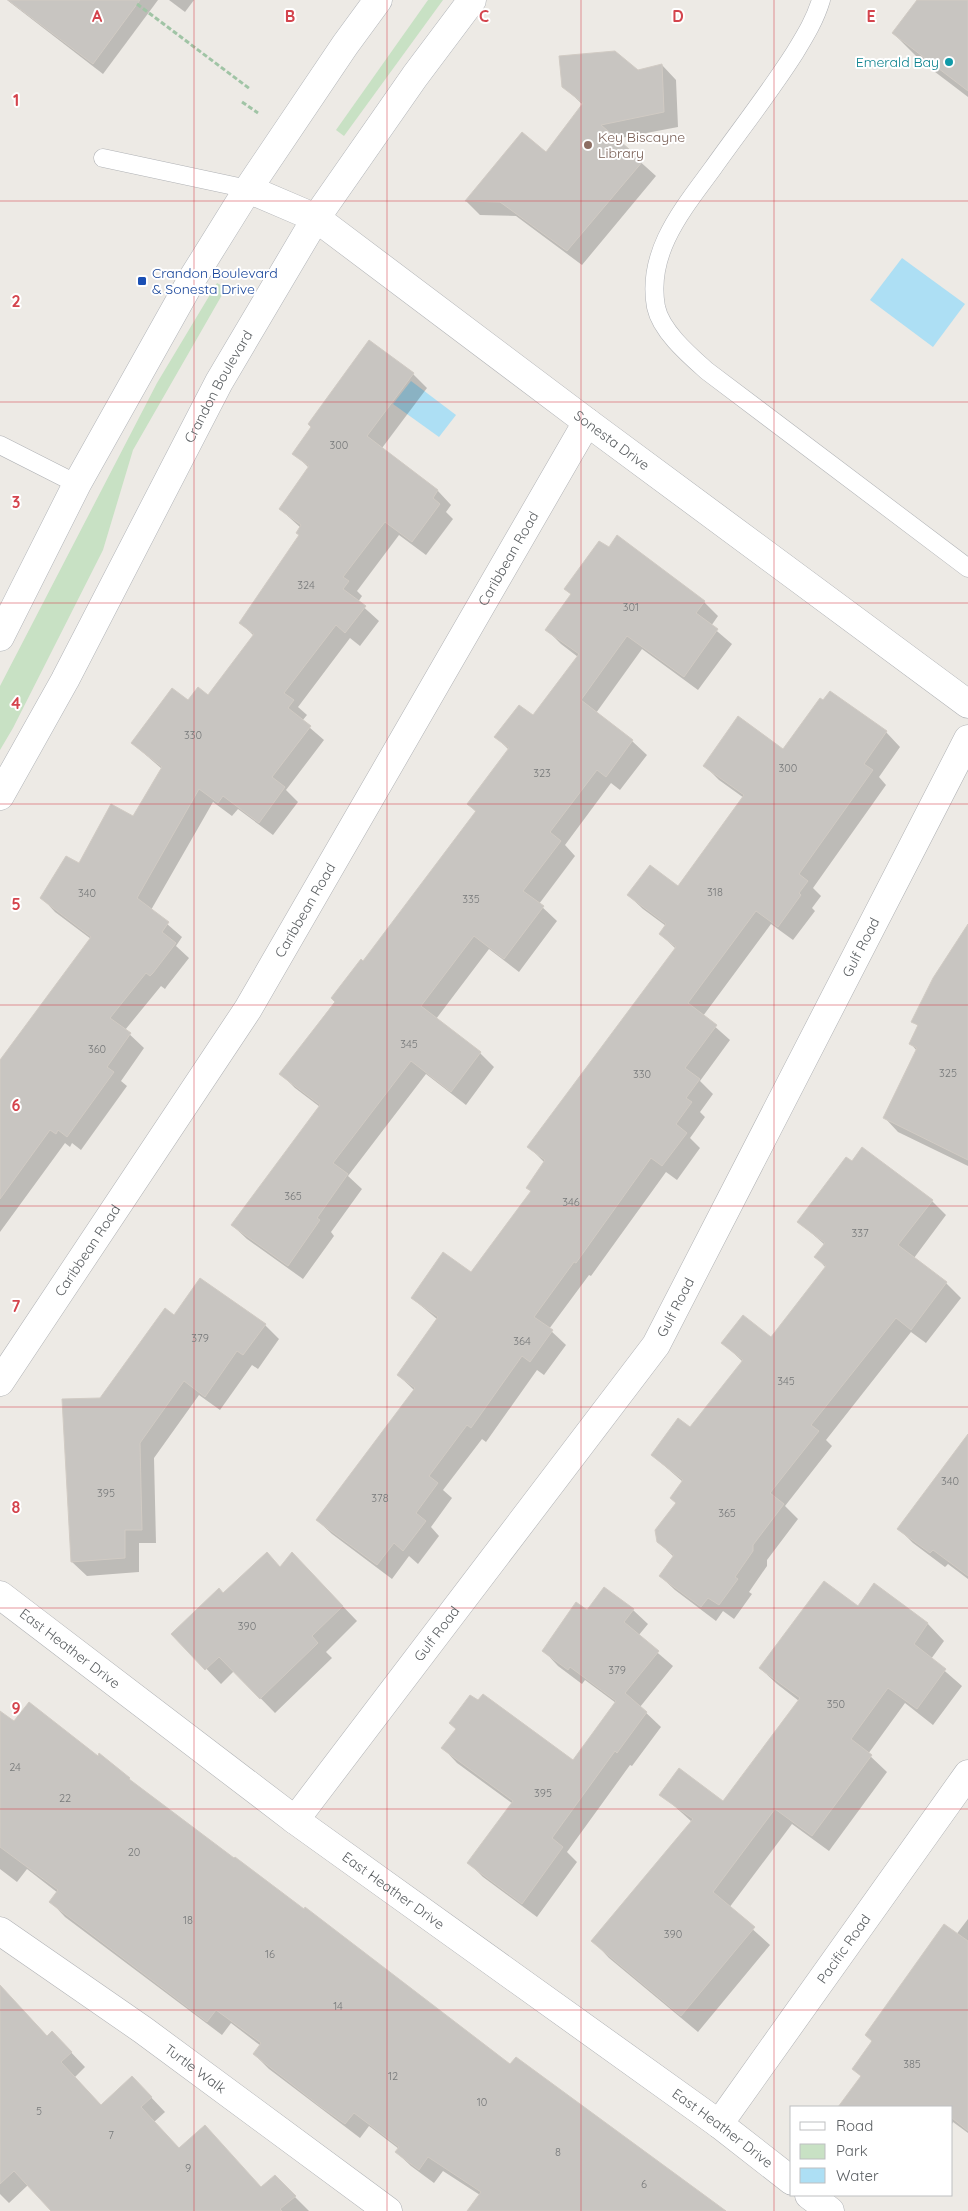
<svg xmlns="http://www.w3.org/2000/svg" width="968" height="2211" font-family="Quicksand,sans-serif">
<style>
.green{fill:#c8e1c4}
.water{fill:#addff4}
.shadow{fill:#0003}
.building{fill:#c8c5c1;stroke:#d1cbc4}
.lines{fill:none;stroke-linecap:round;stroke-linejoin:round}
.service-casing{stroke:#b0b2b5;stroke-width:19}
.minor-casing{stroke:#b0b2b5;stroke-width:29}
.secondary-casing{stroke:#b1b4b8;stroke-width:29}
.path{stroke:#a0c4a5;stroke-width:3;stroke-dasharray:5 2.5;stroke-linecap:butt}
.service{stroke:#fff;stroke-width:18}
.minor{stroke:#fff;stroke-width:28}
.secondary{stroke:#fff;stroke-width:28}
.grid{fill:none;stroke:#d4444d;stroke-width:1;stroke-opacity:0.55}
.culture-dot{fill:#0f9aa8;stroke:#fff;stroke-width:2}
.education-dot{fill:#8d6e63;stroke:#fff;stroke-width:2}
.transit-dot{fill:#1a4fb4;stroke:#fff;stroke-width:2}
.labels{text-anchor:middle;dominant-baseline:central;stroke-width:4;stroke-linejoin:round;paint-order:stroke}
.number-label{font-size:11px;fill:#77797a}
.culture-label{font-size:14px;fill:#0d838f;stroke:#fff;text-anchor:end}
.education-label{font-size:14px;fill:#785e54;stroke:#fff;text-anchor:start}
.transit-label{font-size:14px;fill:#164399;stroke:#fff;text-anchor:start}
.street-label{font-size:14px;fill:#5c6063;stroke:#fff}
.grid-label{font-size:16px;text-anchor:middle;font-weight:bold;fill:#d4444d;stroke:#fff;stroke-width:4;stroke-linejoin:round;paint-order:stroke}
</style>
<rect width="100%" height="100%" fill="#edeae5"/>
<g class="green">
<polygon points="428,0 443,0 344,136 336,130"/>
<polygon points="217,283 226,288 133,450 103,550 13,728 0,750 0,686 157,383"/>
</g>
<g class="water">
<polygon points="902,258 965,304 933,347 870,300"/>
<polygon points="411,381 456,415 439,437 393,404"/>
</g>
<g class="shadow">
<polygon points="7,0 158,0 103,74"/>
<polygon points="169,0 194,0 185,12"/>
<polygon points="918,0 968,0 968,97 922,62 893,33"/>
<polygon points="662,65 676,80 678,127 615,139 656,176 582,265 516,216 480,215 466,201 546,154 583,105 563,86"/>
<polygon points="369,342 413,374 427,388 382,448 438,491 451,505 446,512 453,519 426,555 399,535 357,591 362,596 358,602 379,621 360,646 350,638 298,707 307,715 302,721 324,740 286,790 298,802 273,835 238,809 232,816 213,802 151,910 182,937 176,946 189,958 167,986 165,989 161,986 125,1030 144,1048 121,1081 127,1086 81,1150 72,1143 70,1147 65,1143 0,1232 0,1063 91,939 55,912 42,898 134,818 162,769 132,743 189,702 209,697 254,636 241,623 301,535 301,528 280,509 309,468 294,453"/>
<polygon points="565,589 704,602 718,616 711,626 732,644 698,690 642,649 596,713 632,741 647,755 620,790 611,783 565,845 575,856 539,904 557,921 519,972 489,949 436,1019 480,1053 494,1067 466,1105 426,1074 348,1176 362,1189 331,1232 334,1236 303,1279 247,1239 232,1225 320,1107 295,1088 281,1074 476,812 469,804 509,750 496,737 533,717 578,657 561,644 547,630 572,595"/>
<polygon points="830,693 886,732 900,747 879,777 886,785 813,888 821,896 812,908 815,911 793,940 771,924 703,1016 730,1040 700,1081 713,1094 700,1112 705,1117 690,1138 700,1148 677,1180 666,1172 591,1276 589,1275 549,1329 566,1345 544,1375 537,1370 486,1442 482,1439 443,1490 452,1498 431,1527 439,1536 418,1564 409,1556 392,1579 332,1534 317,1520 414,1390 398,1375 438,1320 412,1298 471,1273 532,1192 527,1187 545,1163 529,1147 676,949 660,934 666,926 643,909 628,895 678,887 744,798 719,780 705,766 784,751"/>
<polygon points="968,926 968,1166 898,1132 884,1117 917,1051 911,1044 919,1027 913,1021"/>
<polygon points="932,1201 946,1215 914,1258 946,1283 961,1298 926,1343 911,1332 826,1440 832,1446 785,1506 798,1519 767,1560 767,1566 749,1592 752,1594 734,1619 723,1611 716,1621 675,1590 660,1576 674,1557 658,1542 677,1504 683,1482 652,1455 690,1429 743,1362 723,1343 771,1338 826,1268 816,1257 825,1245 799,1222"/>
<polygon points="174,1317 265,1325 279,1339 258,1369 252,1365 220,1410 199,1395 154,1458 156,1543 139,1543 139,1572 87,1576 72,1562"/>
<polygon points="968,1436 968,1579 948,1564 945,1567 913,1543 899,1529"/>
<polygon points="306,1568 357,1621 326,1652 332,1658 275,1713 234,1671 221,1684 173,1634 223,1595 281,1569"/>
<polygon points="874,1585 928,1624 944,1641 931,1659 962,1686 933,1725 905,1703 868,1754 887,1772 829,1851 792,1824 729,1908 770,1945 698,2032 609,1958 593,1941 692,1822 661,1794 723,1803 799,1701 777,1684 760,1668 858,1608"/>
<polygon points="605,1589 633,1610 648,1624 638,1636 673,1666 640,1707 661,1727 632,1766 630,1765 567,1852 577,1862 537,1917 483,1877 469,1863 513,1804 457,1763 443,1748 573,1762 616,1703 585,1680 582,1684 558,1666 544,1651 587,1612"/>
<polygon points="0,1712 14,1723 98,1757 129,1779 139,1788 510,2066 724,2211 475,2211 480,2195 443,2171 434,2183 411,2166 396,2152 399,2149 369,2126 360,2138 269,2069 254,2054 261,2046 231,2023 222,2035 65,1917 51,1902 58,1893 27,1869 17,1882 0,1869"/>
<polygon points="968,1919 968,2133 953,2122 952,2124 952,2107 839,2107 862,2077 854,2069"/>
<polygon points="0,1986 48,2037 66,2047 85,2067 75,2077 101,2106 146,2092 165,2112 154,2122 180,2150 262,2188 275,2177 309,2211 53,2211 28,2185 9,2203 0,2194"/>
</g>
<g class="building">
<polygon points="8,0 140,0 93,64"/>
<polygon points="917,0 968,0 968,91 892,33"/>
<polygon points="615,51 638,70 662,64 664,112 601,125 643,161 567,251 500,202 465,201 522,132 546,152 583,103 562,87 559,56"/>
<polygon points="369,340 414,373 367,436 438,490 433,498 440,504 412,542 385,522 343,577 349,581 343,589 366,606 345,633 336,625 284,693 294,700 288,708 311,726 272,777 285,787 259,823 223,796 218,803 199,789 137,898 169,922 162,932 176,943 153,973 150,976 146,973 110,1018 131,1033 107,1067 114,1072 67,1137 58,1130 56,1134 50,1130 0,1199 0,1060 91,937 40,898 66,856 79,863 111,804 133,816 162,767 131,743 172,688 188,700 198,687 208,695 254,634 239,623 299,535 296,533 301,525 279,509 309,466 292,454 311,427 308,424"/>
<polygon points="617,535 705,601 696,613 718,629 684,677 627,636 581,700 633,740 606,777 597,770 550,832 561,841 523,891 544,906 504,959 474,936 421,1006 481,1052 451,1092 411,1061 333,1163 348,1174 317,1218 320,1220 288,1266 231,1225 320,1105 279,1074 335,1002 331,998 361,959 363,961 476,811 467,804 509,748 494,737 519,705 533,715 579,654 545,630 571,594 564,589 599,541 609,547"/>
<polygon points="830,691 887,731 864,764 873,770 799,874 808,881 799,893 801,895 778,927 756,911 688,1003 717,1025 685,1068 700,1079 686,1098 692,1102 676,1124 687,1133 662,1166 651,1158 576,1263 574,1262 534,1317 553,1330 530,1362 522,1356 471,1428 467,1425 429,1476 438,1483 416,1513 426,1521 403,1551 394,1543 377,1565 316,1520 415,1388 397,1375 438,1317 411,1298 443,1252 471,1272 531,1191 526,1188 545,1160 527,1147 676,947 659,934 666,924 627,895 650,865 678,886 744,795 703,766 738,716 783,749 820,698 823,700"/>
<polygon points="968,924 968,1160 883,1118 917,1048 909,1044 918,1025 911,1022 933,978"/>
<polygon points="862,1147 933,1200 898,1245 947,1282 911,1330 896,1318 811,1425 819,1431 770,1493 784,1504 753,1545 753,1551 735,1577 738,1579 719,1605 708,1598 701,1607 659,1576 674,1555 657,1542 655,1530 676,1503 670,1498 683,1480 651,1455 678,1418 690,1427 743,1360 721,1343 743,1315 771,1337 826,1266 814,1257 825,1243 797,1222 846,1157 852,1161"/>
<polygon points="200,1278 266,1324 243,1355 237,1351 205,1397 184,1381 140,1443 142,1530 125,1530 125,1558 71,1562 62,1399 100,1398 165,1308 174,1315"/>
<polygon points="968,1434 968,1576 933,1550 930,1553 897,1529"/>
<polygon points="267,1552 280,1567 292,1552 343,1606 312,1636 318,1643 260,1699 219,1657 205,1670 171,1634 219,1588 223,1593"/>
<polygon points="824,1581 858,1606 874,1583 928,1623 914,1644 946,1669 917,1709 888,1688 851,1739 872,1755 812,1836 775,1809 713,1892 755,1927 681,2016 591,1941 693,1819 659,1795 679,1768 723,1801 800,1698 759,1668"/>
<polygon points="604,1587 634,1609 624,1622 659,1651 625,1693 647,1712 617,1753 615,1751 552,1838 563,1847 522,1904 467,1863 513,1801 441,1748 456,1729 449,1723 470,1695 478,1700 483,1694 573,1760 616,1701 570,1667 568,1670 542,1651 576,1602 587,1610"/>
<polygon points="29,1702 98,1756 99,1753 130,1778 129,1779 234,1858 235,1857 304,1909 305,1907 510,2064 516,2057 726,2211 467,2211 481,2192 428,2157 419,2170 395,2152 399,2147 354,2113 345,2124 321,2107 253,2054 261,2043 216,2010 207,2022 49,1902 58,1890 0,1847 0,1711 14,1721"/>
<polygon points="944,1924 968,1941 968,2131 952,2118 952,2107 838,2107 861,2076 852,2069 872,2041 865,2035"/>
<polygon points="0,1985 47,2036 52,2031 72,2052 61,2062 101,2105 132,2076 152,2097 141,2107 179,2148 205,2125 261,2187 275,2175 296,2196 280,2209 282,2211 51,2211 14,2171 0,2184"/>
</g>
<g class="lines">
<defs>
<g id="service">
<path d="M821,0C815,20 805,36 794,54C769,93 740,130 713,168C683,209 646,252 656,307C661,331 689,355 707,371L968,568"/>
<polyline points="103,158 248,189"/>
<polyline points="0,445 77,484"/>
</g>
<g id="minor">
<path id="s1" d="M248,189L316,218L587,422L968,704"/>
<path id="s2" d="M0,1382L248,1009L587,422"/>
<path id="s3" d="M0,1595L295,1820L719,2124L792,2181"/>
<path id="s4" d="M295,1820L656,1345L968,739"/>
<path id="s5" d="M0,1931L143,2030L388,2211"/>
<path id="s6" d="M719,2124L968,1774"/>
<polyline points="809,2195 830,2211"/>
</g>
<g id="secondary">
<polyline points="0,637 77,484 192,279 248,189 345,45 378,0"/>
<path id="s7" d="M0,796L65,680L219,382L316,218L415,76L472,0"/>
</g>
</defs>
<use href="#service" class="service-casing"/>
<use href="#minor" class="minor-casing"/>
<use href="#secondary" class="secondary-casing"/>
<g class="path">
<polyline points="137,4 250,89"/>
<polyline points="242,102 258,113"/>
</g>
<use href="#service" class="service"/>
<use href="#minor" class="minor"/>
<use href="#secondary" class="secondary"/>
</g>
<path class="grid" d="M194,0V2211M387,0V2211M581,0V2211M774,0V2211M0,201H968M0,402H968M0,603H968M0,804H968M0,1005H968M0,1206H968M0,1407H968M0,1608H968M0,1809H968M0,2010H968"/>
<circle class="culture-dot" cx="949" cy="62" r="5"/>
<circle class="education-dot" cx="588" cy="145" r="5"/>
<rect class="transit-dot" x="137" y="276" width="10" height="10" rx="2.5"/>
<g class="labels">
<g class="number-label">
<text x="339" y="445">300</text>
<text x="306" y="585">324</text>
<text x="631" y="607">301</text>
<text x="193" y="735">330</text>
<text x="788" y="768">300</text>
<text x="542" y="773">323</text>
<text x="715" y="892">318</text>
<text x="87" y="893">340</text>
<text x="471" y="899">335</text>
<text x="409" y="1044">345</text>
<text x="97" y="1049">360</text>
<text x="948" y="1073">325</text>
<text x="642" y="1074">330</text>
<text x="293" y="1196">365</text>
<text x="571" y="1202">346</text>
<text x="860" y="1233">337</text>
<text x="200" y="1338">379</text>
<text x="522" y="1341">364</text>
<text x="786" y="1381">345</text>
<text x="950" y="1481">340</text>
<text x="106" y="1493">395</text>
<text x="380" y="1498">378</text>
<text x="727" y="1513">365</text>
<text x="247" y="1626">390</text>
<text x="617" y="1670">379</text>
<text x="836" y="1704">350</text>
<text x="15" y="1767">24</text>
<text x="543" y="1793">395</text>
<text x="65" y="1798">22</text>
<text x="134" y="1852">20</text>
<text x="188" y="1920">18</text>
<text x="673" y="1934">390</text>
<text x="270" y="1954">16</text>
<text x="338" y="2006">14</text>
<text x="912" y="2064">385</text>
<text x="393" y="2076">12</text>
<text x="482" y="2102">10</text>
<text x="39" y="2111">5</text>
<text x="111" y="2135">7</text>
<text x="558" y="2152">8</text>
<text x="188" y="2168">9</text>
<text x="644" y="2184">6</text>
</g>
<g class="culture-label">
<text x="939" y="62">Emerald Bay</text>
</g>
<g class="education-label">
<text x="598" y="137">Key Biscayne<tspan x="598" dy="16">Library</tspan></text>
</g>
<g class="transit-label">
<text x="152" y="273">Crandon Boulevard<tspan x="152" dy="16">&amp; Sonesta Drive</tspan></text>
</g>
<g class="street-label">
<text stroke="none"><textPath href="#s7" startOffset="464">Crandon Boulevard</textPath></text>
<text stroke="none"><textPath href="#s1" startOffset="444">Sonesta Drive</textPath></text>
<text stroke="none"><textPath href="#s2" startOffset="968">Caribbean Road</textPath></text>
<text stroke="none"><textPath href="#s2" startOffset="562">Caribbean Road</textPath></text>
<text stroke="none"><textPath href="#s4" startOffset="1044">Gulf Road</textPath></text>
<text stroke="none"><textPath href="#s2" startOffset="158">Caribbean Road</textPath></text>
<text stroke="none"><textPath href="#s4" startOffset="639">Gulf Road</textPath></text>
<text stroke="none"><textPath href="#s4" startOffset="234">Gulf Road</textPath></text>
<text stroke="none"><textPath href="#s3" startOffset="88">East Heather Drive</textPath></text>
<text stroke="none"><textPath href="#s3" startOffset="492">East Heather Drive</textPath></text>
<text stroke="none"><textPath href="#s6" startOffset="215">Pacific Road</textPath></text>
<text stroke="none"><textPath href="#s5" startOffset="239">Turtle Walk</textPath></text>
<text stroke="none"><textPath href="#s3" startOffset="898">East Heather Drive</textPath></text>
</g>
</g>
<g class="grid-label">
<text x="97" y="22">A</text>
<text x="290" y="22">B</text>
<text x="484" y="22">C</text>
<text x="678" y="22">D</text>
<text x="871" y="22">E</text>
<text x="16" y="106">1</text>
<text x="16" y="307">2</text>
<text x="16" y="508">3</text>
<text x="16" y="709">4</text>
<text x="16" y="910">5</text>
<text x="16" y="1111">6</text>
<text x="16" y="1312">7</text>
<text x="16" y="1513">8</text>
<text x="16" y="1714">9</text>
</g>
<rect x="790" y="2106" width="162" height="90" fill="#ffffff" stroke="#bebfc1"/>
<rect x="800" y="2122" width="25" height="8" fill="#ffffff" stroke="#bebfc1"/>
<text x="836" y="2131" font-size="15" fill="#5c6063">Road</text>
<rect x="800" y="2144" width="25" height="15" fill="#c8e1c4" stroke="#bebfc1"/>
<text x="836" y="2156" font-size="15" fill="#5c6063">Park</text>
<rect x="800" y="2168" width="25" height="15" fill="#addff4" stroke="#bebfc1"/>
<text x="836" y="2181" font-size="15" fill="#5c6063">Water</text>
</svg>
